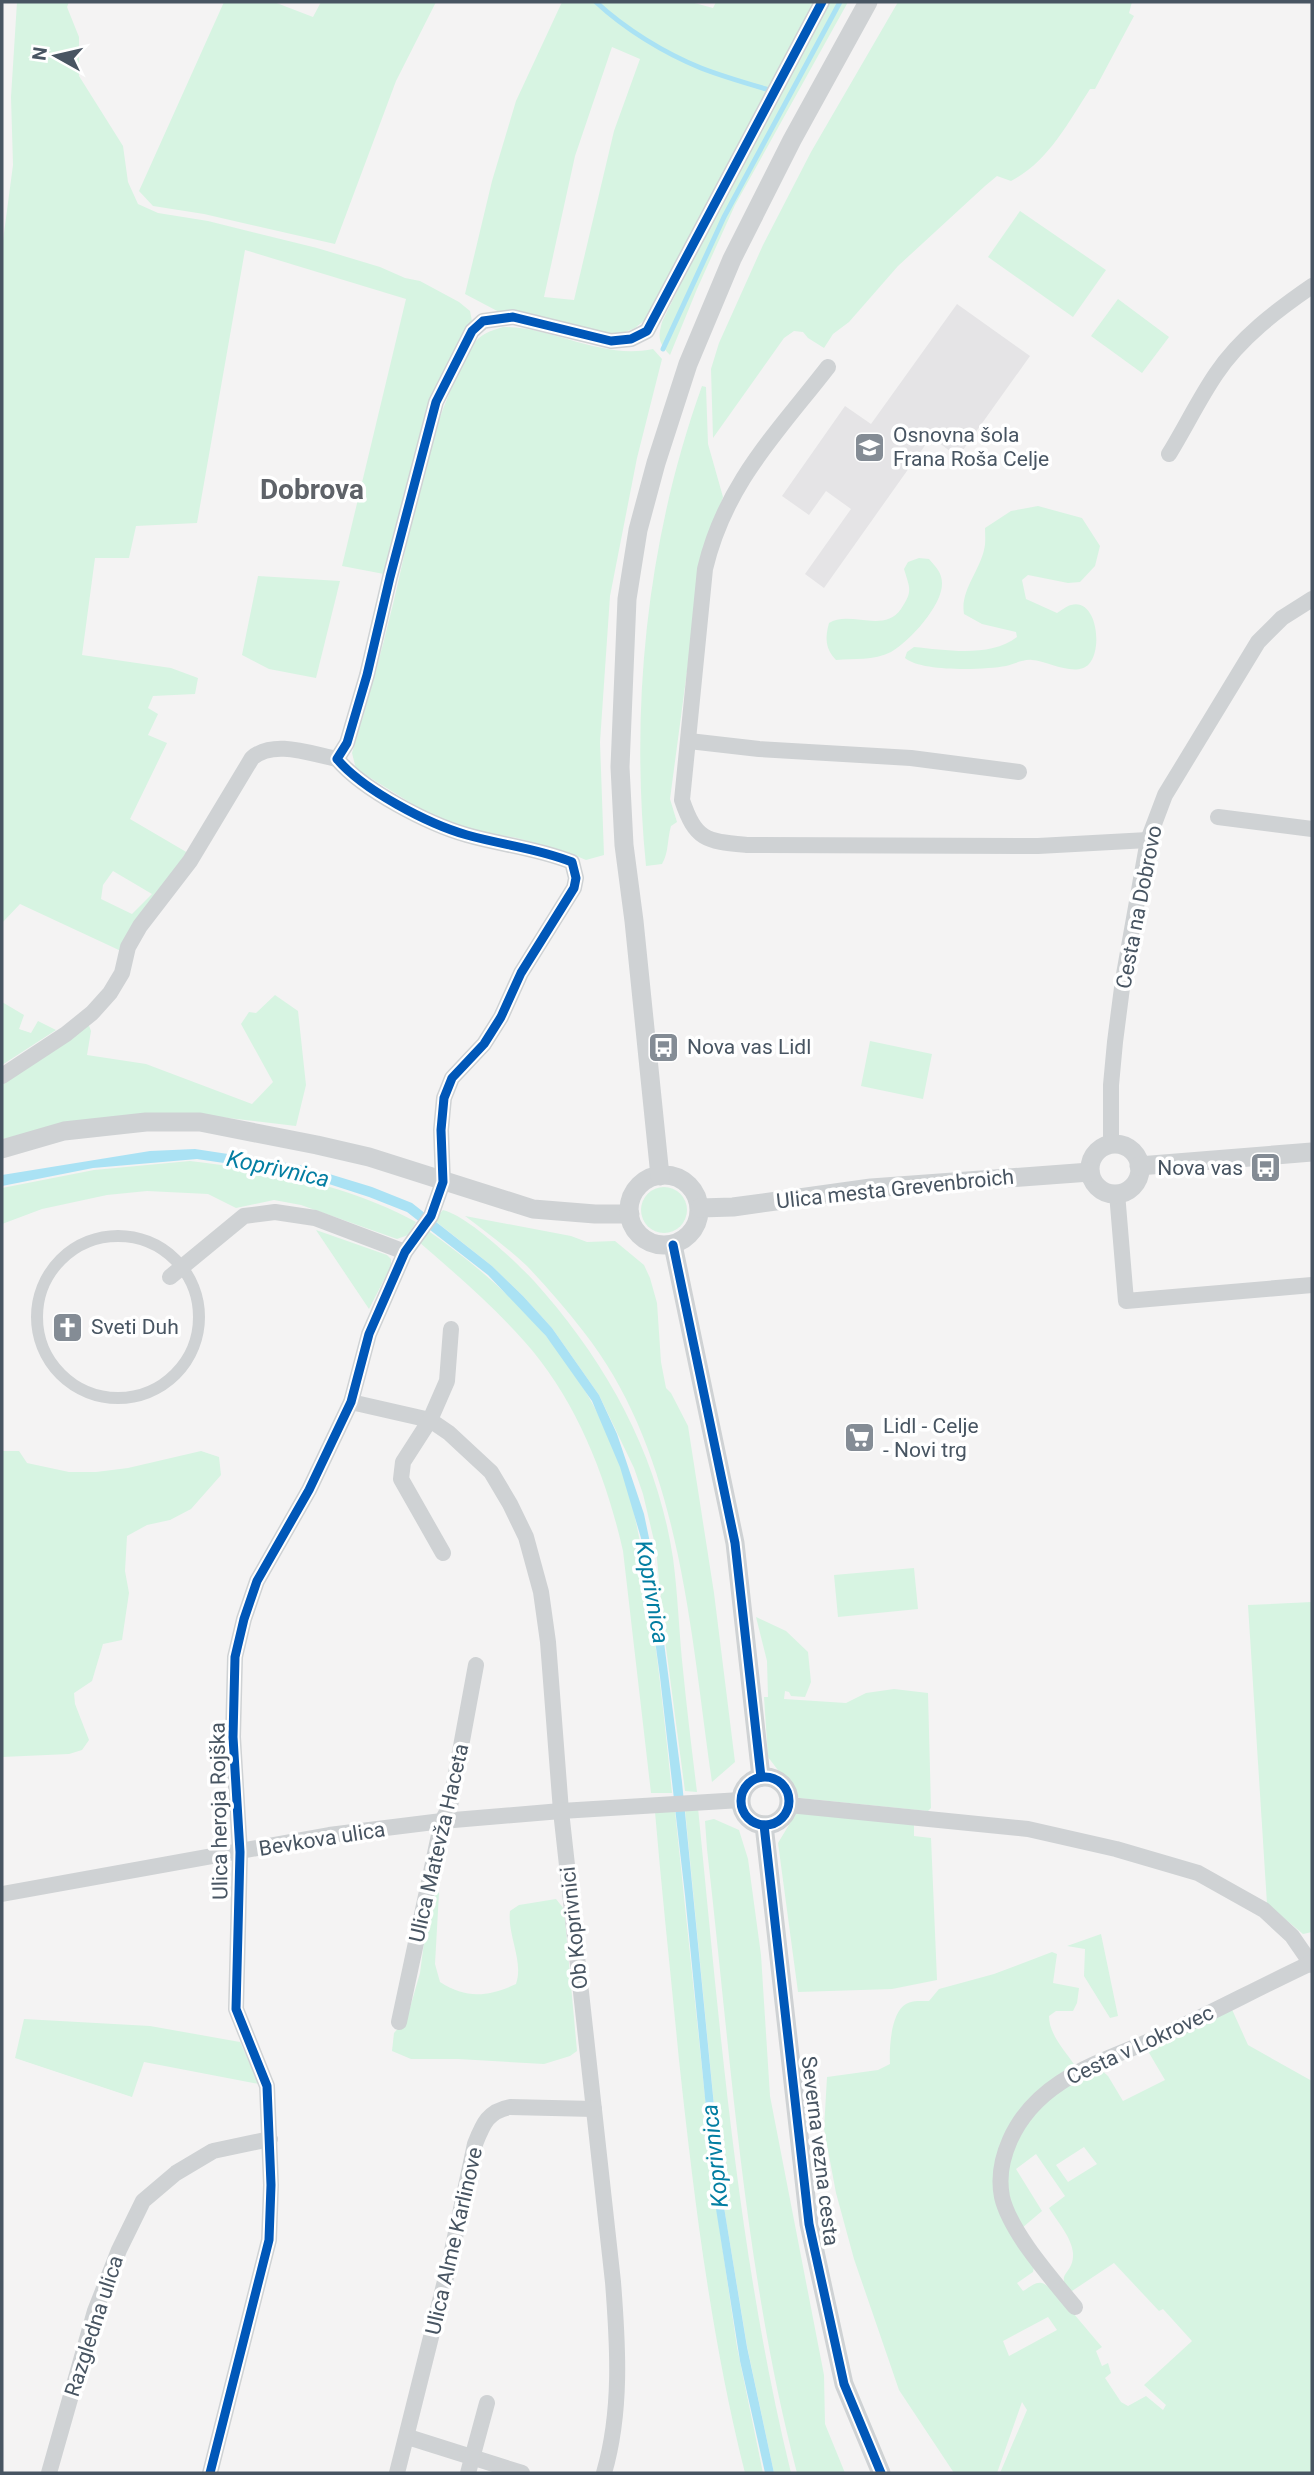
<svg xmlns="http://www.w3.org/2000/svg" width="1314" height="2475" font-family="Roboto,sans-serif">
<style>
.education{fill:#e5e4e6}
.green{fill:#d7f4e2;fill-rule:evenodd}
.water{fill:#aae2f4}
.lines{fill:none;stroke-linecap:round;stroke-linejoin:round}
.stream{stroke:#aae2f4;stroke-width:5}
.pedestrian{stroke:#cfd2d4;stroke-width:12}
.minor{stroke:#cfd2d4;stroke-width:16}
.tertiary{stroke:#cfd2d4;stroke-width:19}
.cycleway-casing{stroke:#fff;stroke-width:13}
.cycleway{stroke:#0057b8;stroke-width:9}
.labels{text-anchor:middle;dominant-baseline:central;stroke-width:7;stroke-linejoin:round;paint-order:stroke}
.poi-label{font-size:21px;fill:#485562;stroke:#fff;text-anchor:start}
.street-label{font-size:21px;fill:#485562;stroke:#fff}
.water-label{font-size:23px;font-style:italic;fill:#037ea2;stroke:#fff}
.district-label{font-size:28px;font-weight:bold;fill:#5e6268;stroke:#fff}
</style>
<rect width="100%" height="100%" fill="#f4f3f3"/>
<polygon class="education" points="957,304 1030,356 958,457 931,437 824,588 805,574 851,509 826,491 809,515 782,496 845,406 871,424"/>
<g class="green">
<path d="M17,2H69L67,7L79,37V76L123,146L128,182L138,204L158,213L208,221L317,248L380,267L405,278L420,281L459,302L470,311L472,321L384,574L342,566L406,299L245,250L197,523L136,526L129,558H95L82,655L171,668L198,678L195,694L153,696L148,708L158,714L148,735L167,743L130,819L188,853L121,951L20,904L2,923V248L13,165L11,97ZM113,871L152,894L132,914L101,899L103,885Z"/>
<polygon points="224,2 274,2 313,17 321,2 436,2 396,81 335,244 204,214 153,206 139,191"/>
<path d="M562,2H691L713,8L716,2H815L651,315L635,328L615,336L501,313L465,294L492,181L516,101ZM612,47L640,59L614,131L574,300L544,297L575,156Z"/>
<path d="M829,2H848L735,205L697,289L670,355C658,343 658,337 662,322L739,165Z"/>
<path d="M898,2H1132L1129,13L1134,16L1095,89H1090C1068,123 1048,162 1011,181L997,176L985,186L898,266L849,322L833,334L824,348L808,338L803,332L794,331L784,338L713,438L711,369L719,343L763,245L811,152Z"/>
<polygon points="1020,211 1106,270 1073,317 988,257"/>
<polygon points="1118,299 1169,337 1142,373 1091,336"/>
<path d="M503,327C554,327 602,360 653,349L662,359L637,458L610,596L600,742L604,855L586,860L567,852L517,838L470,830L430,815L356,769L352,753C367,704 381,654 393,604C410,534 421,461 449,394C456,378 462,361 472,346C480,334 490,331 503,327Z"/>
<path d="M702,386L706,387L708,444L723,497L701,566L670,799L677,822L671,826C667,840 669,852 662,864L646,866C630,705 647,539 702,386Z"/>
<path d="M1038,506L1082,518L1100,546L1095,566L1080,582L1068,583L1028,575L1022,580L1026,599L1057,613C1061,611 1066,606 1071,605C1097,598 1103,649 1089,664C1076,678 1048,661 1032,660C1024,659 1014,664 1006,666C984,670 921,672 905,658L907,652L914,647C946,650 990,658 1017,637L1016,632L982,624L964,614C960,591 979,572 984,550C986,543 985,535 985,528L1011,511Z"/>
<path d="M919,558L929,559C936,567 942,573 942,583C943,605 909,642 891,652C874,661 853,658 836,660C825,649 825,637 829,623C849,610 884,634 901,609C913,591 910,589 904,569L908,562Z"/>
<polygon points="258,576 340,581 316,678 269,669 242,655"/>
<polygon points="275,995 298,1011 306,1085 296,1126 194,1114 2,1139 2,1085 88,1023 91,1031 87,1055 146,1064 252,1104 273,1082 241,1024 249,1012 256,1013"/>
<polygon points="2,1002 24,1015 19,1029 31,1033 38,1021 56,1030 2,1065"/>
<polygon points="870,1041 932,1054 923,1099 861,1086"/>
<path d="M190,1161C267,1170 347,1184 416,1222L408,1235L397,1239L301,1205L274,1200L236,1208L208,1194L147,1191L107,1195L42,1209L2,1224V1188L94,1170Z"/>
<circle cx="664" cy="1210" r="23"/>
<path d="M443,1210C468,1216 515,1261 534,1281C605,1360 657,1452 673,1558C678,1595 679,1633 683,1670C687,1711 692,1751 697,1792L685,1791L665,1640L656,1549L643,1494L634,1468L599,1395L552,1328L523,1296L492,1266L434,1220Z"/>
<path d="M465,1216L571,1236L587,1242L615,1241L644,1265L650,1278L657,1303L661,1362L666,1388L671,1393L688,1426L714,1593L735,1762L712,1782C690,1631 681,1455 583,1331C566,1309 547,1287 527,1266C508,1248 486,1232 465,1216Z"/>
<polygon points="316,1230 387,1255 391,1259 391,1266 369,1309"/>
<path d="M427,1230C493,1276 552,1331 591,1401C630,1468 642,1543 652,1619C660,1677 666,1735 672,1793H651L623,1551C606,1476 576,1399 524,1341C492,1305 456,1274 419,1242Z"/>
<polygon points="2,1451 19,1451 27,1463 69,1472 96,1472 128,1468 201,1451 219,1457 221,1475 191,1509 170,1520 147,1525 127,1536 125,1571 129,1593 122,1640 103,1644 92,1681 74,1693 75,1704 89,1740 82,1750 69,1754 2,1757"/>
<polygon points="914,1568 918,1609 838,1617 834,1575"/>
<polygon points="1312,1602 1312,1932 1303,1934 1267,1904 1248,1605"/>
<polygon points="756,1617 786,1631 808,1652 811,1682 805,1697 791,1696 789,1692 785,1691 784,1699 846,1703 866,1693 894,1689 928,1693 931,1808 928,1811 799,1798 768,1757 764,1697 768,1697 767,1661"/>
<path d="M698,1808C720,2030 738,2256 791,2473H774L747,2346L724,2207L685,1809Z"/>
<polygon points="798,1810 914,1823 914,1836 931,1838 937,1980 892,1989 798,1992 778,1843"/>
<path d="M675,1811L717,2211L737,2347L763,2473H745C711,2338 694,2198 679,2060C671,1977 662,1894 655,1812Z"/>
<path d="M714,1819L739,1830L748,1859L761,1955L770,2096L824,2375L825,2424L845,2473H797C744,2270 731,2058 707,1849L705,1821Z"/>
<path d="M435,1890L439,1893L435,1964L440,1982C466,1999 488,1997 516,1984C524,1961 507,1935 510,1911L519,1905L556,1899L564,1909L577,2051L570,2056L544,2064L458,2059H411L392,2051L394,2033L407,2018L420,1973L427,1920Z"/>
<polygon points="1101,1934 1118,2016 1110,2018 1084,1976 1085,1949 1067,1946"/>
<path d="M1052,1952L1057,1954L1053,1983L1079,1988L1077,2003L1073,2011H1056L1049,2016C1049,2035 1066,2052 1076,2067L1043,2089L997,2176L1035,2262L1033,2272L1017,2283L1023,2291C1029,2288 1035,2281 1042,2283C1051,2284 1092,2336 1102,2347L1096,2351L1102,2366L1108,2363L1111,2373L1105,2378L1121,2402L1128,2406L1146,2396L1163,2410L1166,2405L1144,2385L1192,2341L1163,2309L1159,2311L1114,2263L1069,2293C1055,2270 1074,2276 1073,2253C1072,2238 1057,2221 1049,2208L1065,2196L1036,2154L1016,2169L1042,2211L1022,2228L1007,2195L1005,2175L1012,2150L1038,2106L1098,2067L1108,2076L1123,2101L1165,2080L1145,2046L1230,2005L1248,2045L1312,2081V2473H1000L1027,2410L1022,2402L997,2473H954L899,2390L854,2259L836,2193L824,2129L827,2077L878,2070L890,2064C889,2048 891,2012 906,2004C912,2000 922,2001 929,2001L939,1989L994,1974ZM1084,2147L1097,2164L1068,2182L1056,2165ZM1048,2317L1057,2330L1009,2356L1003,2341Z"/>
<polygon points="24,2019 150,2026 240,2042 259,2084 144,2062 132,2097 15,2058"/>
</g>
<polygon class="water" points="195,1149 300,1165 372,1187 412,1203 492,1266 523,1296 552,1328 599,1395 617,1434 644,1514 653,1557 682,1782 724,2207 747,2347 774,2473 765,2473 740,2361 716,2209 685,1895 660,1677 641,1538 620,1467 592,1401 546,1336 488,1275 407,1212 369,1197 298,1174 197,1159 93,1168 2,1186 2,1175 150,1151"/>
<g class="lines">
<g class="stream">
<path d="M596,2C625,29 664,53 701,68C724,77 749,84 773,91"/>
<polyline points="663,349 724,217 840,2"/>
</g>
<circle class="pedestrian" cx="118" cy="1317" r="81"/>
<g class="minor">
<path d="M828,367C776,434 725,484 705,569L682,800C696,841 706,841 748,845L1038,846L1148,840"/>
<path d="M1169,454C1185,428 1199,399 1216,374C1240,338 1277,310 1312,286"/>
<polyline points="689,741 759,749 911,758 1019,772"/>
<polyline points="1218,817 1312,829"/>
<path d="M2,1076L66,1034L92,1013L110,993L122,973L128,947L140,926L190,861L252,758C274,739 311,754 337,759"/>
<polyline points="1111,1144 1111,1085 1115,1042 1123,980 1148,840 1165,795 1258,642 1282,618 1312,599"/>
<polyline points="1117,1193 1126,1301 1312,1285"/>
<polyline points="170,1277 244,1216 275,1212 315,1218 405,1252"/>
<path d="M351,1402L430,1420L449,1433L491,1472L510,1504L526,1537L541,1592L548,1642L561,1811L613,2282C618,2346 622,2411 604,2473"/>
<polyline points="443,1553 401,1479 403,1462 430,1420 447,1381 451,1329"/>
<polyline points="789,1805 1028,1829 1116,1849 1198,1873 1264,1910 1292,1936 1312,1965"/>
<polyline points="2,1894 329,1835 442,1821 561,1811 741,1800"/>
<polyline points="399,2022 442,1821 450,1806 476,1665"/>
<path d="M1075,2307C1052,2279 1010,2232 1002,2197C998,2177 1002,2158 1010,2140C1040,2073 1112,2060 1172,2031C1219,2009 1264,1985 1311,1963"/>
<polyline points="408,2437 522,2473"/>
<polyline points="49,2473 95,2311 119,2250 143,2201 176,2173 213,2151 270,2139"/>
<path d="M210,2473L269,2240L271,2185L267,2086L236,2009L240,1852L233,1737L235,1657L244,1619L257,1581L309,1490L351,1402L369,1334L405,1252L431,1216L443,1182L441,1130L444,1098L452,1078L484,1044L501,1017L521,973L574,888L576,878L572,862C537,848 502,845 467,835C428,824 363,790 337,759L347,743L367,675L390,577L436,402L472,331L483,321L513,317L611,341L631,339L647,331L822,2"/>
<path d="M397,2473L449,2265L475,2144C483,2124 488,2111 510,2107L594,2109"/>
<polyline points="468,2473 487,2403"/>
</g>
<g class="tertiary">
<circle cx="1115" cy="1169" r="25"/>
<polyline points="2,1149 64,1131 146,1122 200,1122 317,1145 369,1157 533,1209 595,1214 630,1214"/>
<polyline points="1139,1166 1312,1152"/>
<circle cx="664" cy="1210" r="35"/>
<polyline points="660,1176 634,921 624,845 620,767 627,599 638,530 656,463 688,364 732,259 792,140 868,2"/>
<polyline points="700,1208 733,1207 871,1188 1090,1172"/>
<polyline points="673,1245 735,1543 761,1777"/>
<circle cx="765" cy="1801" r="24"/>
<polyline points="764,1825 809,2224 844,2384 881,2473"/>
</g>
<defs>
<g id="cycleway">
<polyline points="673,1245 735,1543 761,1777"/>
<circle cx="765" cy="1801" r="24"/>
<polyline points="764,1825 809,2224 844,2384 881,2473"/>
<path d="M210,2473L269,2240L271,2185L267,2086L236,2009L240,1852L233,1737L235,1657L244,1619L257,1581L309,1490L351,1402L369,1334L405,1252L431,1216L443,1182L441,1130L444,1098L452,1078L484,1044L501,1017L521,973L574,888L576,878L572,862C537,848 502,845 467,835C428,824 363,790 337,759L347,743L367,675L390,577L436,402L472,331L483,321L513,317L611,341L631,339L647,331L822,2"/>
</g>
</defs>
<use href="#cycleway" class="cycleway-casing"/>
<use href="#cycleway" class="cycleway"/>
</g>
<defs>
<symbol id="school-square" viewBox="-11 -11 22 22"><rect x="-9" y="-9" width="18" height="18" rx="4" fill="#848c95" stroke="#fff"/><path d="M0-5L7-2L0 1L-7-2ZM-4 1L0 2.5L4 1V4Q0 6-4 4Z" fill="#fff"/></symbol>
<symbol id="bus-square" viewBox="-11 -11 22 22"><rect x="-9" y="-9" width="18" height="18" rx="4" fill="#848c95" stroke="#fff"/><path d="M-5-6H5V4H4V6H2V4H-2V6H-4V4H-5ZM-3.5-4V0h7V-4ZM-3.5 1.2v1.5H-2V1.2ZM2 1.2v1.5H3.5V1.2Z" fill="#fff"/></symbol>
<symbol id="church-square" viewBox="-11 -11 22 22"><rect x="-9" y="-9" width="18" height="18" rx="4" fill="#848c95" stroke="#fff"/><path d="M-1.2-6h2.4v3.5h3.3v2.4h-3.3V6h-2.4V-.1h-3.3v-2.4h3.3Z" fill="#fff"/></symbol>
<symbol id="supermarket-square" viewBox="-11 -11 22 22"><rect x="-9" y="-9" width="18" height="18" rx="4" fill="#848c95" stroke="#fff"/><path d="M-6-5.5h2.5l.6 2H6L4.5 2H-2.5L-4.4-4H-6ZM-1.5 3.2a1.3 1.3 0 1 0 .1 0ZM3 3.2a1.3 1.3 0 1 0 .1 0Z" fill="#fff"/></symbol>
</defs>
<g fill-rule="evenodd">
<use href="#school-square" x="852" y="430" width="35" height="35"/>
<use href="#bus-square" x="646" y="1030" width="35" height="35"/>
<use href="#bus-square" x="1248" y="1150" width="35" height="35"/>
<use href="#church-square" x="50" y="1310" width="35" height="35"/>
<use href="#supermarket-square" x="842" y="1420" width="35" height="35"/>
</g>
<g class="labels">
<g class="poi-label">
<text x="893" y="435">Osnovna šola<tspan x="893" dy="24">Frana Roša Celje</tspan></text>
<text x="687" y="1047">Nova vas Lidl</text>
<text x="1243" y="1168" text-anchor="end">Nova vas</text>
<text x="91" y="1327">Sveti Duh</text>
<text x="883" y="1426">Lidl - Celje<tspan x="883" dy="24">- Novi trg</tspan></text>
</g>
<g class="street-label">
<text transform="translate(1139 907) rotate(-79)">Cesta na Dobrovo</text>
<text transform="translate(895 1189) rotate(-6)">Ulica mesta Grevenbroich</text>
<text transform="translate(219 1811) rotate(-91)">Ulica heroja Rojška</text>
<text transform="translate(322 1839) rotate(-9)">Bevkova ulica</text>
<text transform="translate(439 1843) rotate(-77)">Ulica Matevža Haceta</text>
<text transform="translate(574 1928) rotate(-96)">Ob Koprivnici</text>
<text transform="translate(1140 2045) rotate(-25)">Cesta v Lokrovec</text>
<text transform="translate(820 2151) rotate(83)">Severna vezna cesta</text>
<text transform="translate(454 2241) rotate(-77)">Ulica Alme Karlinove</text>
<text transform="translate(94 2326) rotate(-72)">Razgledna ulica</text>
</g>
<g class="water-label">
<text transform="translate(278 1169) rotate(12)">Koprivnica</text>
<text transform="translate(652 1592) rotate(80)">Koprivnica</text>
<text transform="translate(715 2156) rotate(-96)">Koprivnica</text>
</g>
<g class="district-label">
<text x="312" y="489">Dobrova</text>
</g>
</g>
<rect width="1314" height="2475" fill="none" stroke="#485562" stroke-width="7"/>
<g transform="translate(56 56) rotate(278)" stroke="#ffffff" stroke-width="5" paint-order="stroke">
<path d="M0-5L12 26L0 18L-12 26Z" fill="#485562"/>
<text y="-10" font-size="19" font-weight="bold" text-anchor="middle" fill="#485562">N</text>
</g>
</svg>
